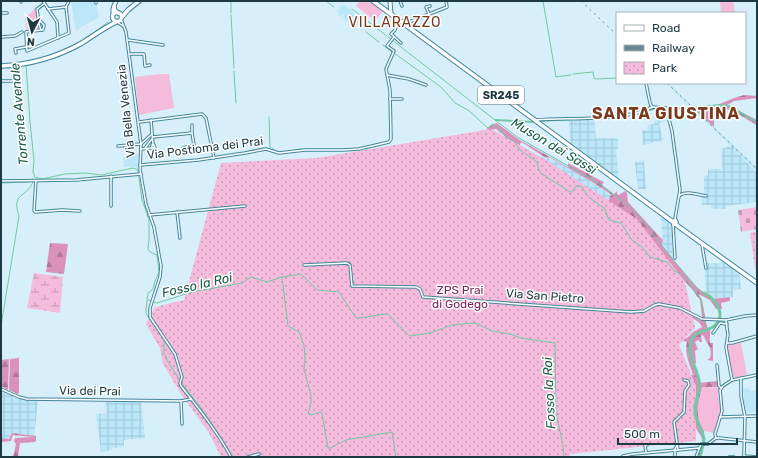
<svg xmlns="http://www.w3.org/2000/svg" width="758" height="458" font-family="Rubik,sans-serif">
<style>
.built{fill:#bbe7f9}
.industrial{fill:url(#industrial-grid)}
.grass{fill:#f4bbdc}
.forest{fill:url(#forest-firs);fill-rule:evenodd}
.wetland{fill:url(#wetland-marsh)}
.cemetery{fill:url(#cemetery-stones)}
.park{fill:url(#park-dots)}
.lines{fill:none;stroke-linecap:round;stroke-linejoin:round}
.stream{stroke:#71c9a2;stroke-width:1}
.canal{stroke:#71c9a2;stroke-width:2}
.river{stroke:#71c9a2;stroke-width:3}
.street-casing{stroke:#42859c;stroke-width:3.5}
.secondary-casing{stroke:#42859c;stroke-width:5}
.primary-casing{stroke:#42859c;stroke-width:5.5}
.street{stroke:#fff;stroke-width:1.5}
.secondary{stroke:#fff;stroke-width:3}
.primary{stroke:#fff;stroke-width:3.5}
.rail{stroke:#6a858f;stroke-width:1;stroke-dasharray:2 4;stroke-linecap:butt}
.labels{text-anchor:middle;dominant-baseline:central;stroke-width:3;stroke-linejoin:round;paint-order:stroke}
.shield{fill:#fff;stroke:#61747b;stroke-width:1}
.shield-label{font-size:11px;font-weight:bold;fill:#1d3943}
.street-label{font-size:12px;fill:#1d3943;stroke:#fff}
.park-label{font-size:12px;fill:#7b275f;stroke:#fff}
.water-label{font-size:13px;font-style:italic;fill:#185c43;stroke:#fff}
.quarter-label{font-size:14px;letter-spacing:1px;fill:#7a391b;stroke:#fff}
.district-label{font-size:16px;font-weight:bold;letter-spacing:1px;fill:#7a391b;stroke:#fff}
</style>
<defs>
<pattern id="industrial-grid" width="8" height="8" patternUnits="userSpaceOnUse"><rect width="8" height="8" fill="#bbe7f9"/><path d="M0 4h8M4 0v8" fill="none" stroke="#a0c7d7"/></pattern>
<pattern id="forest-firs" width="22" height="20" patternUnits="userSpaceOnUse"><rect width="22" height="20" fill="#da91bc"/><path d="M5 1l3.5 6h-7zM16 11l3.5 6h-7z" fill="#b0779a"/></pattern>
<pattern id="wetland-marsh" width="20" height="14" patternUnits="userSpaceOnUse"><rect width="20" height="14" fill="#f4bbdc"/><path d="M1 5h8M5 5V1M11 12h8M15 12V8" fill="none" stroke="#c599b4"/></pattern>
<pattern id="cemetery-stones" width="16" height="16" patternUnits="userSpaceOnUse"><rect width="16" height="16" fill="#f4bbdc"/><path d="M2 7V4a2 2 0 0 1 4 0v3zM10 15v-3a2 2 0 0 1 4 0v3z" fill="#c599b4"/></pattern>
<pattern id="park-dots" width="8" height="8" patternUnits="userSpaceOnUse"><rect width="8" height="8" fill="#f4bbdc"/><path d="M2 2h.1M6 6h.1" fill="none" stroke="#c599b4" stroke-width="1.8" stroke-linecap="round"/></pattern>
</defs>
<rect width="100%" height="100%" fill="#d6effa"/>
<g class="built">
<polygon points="71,1 96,1 99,17 76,30"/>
<polygon points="342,4 353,11 354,14 368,25 364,30 356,24 354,26 343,18 344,15 343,14 340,17 338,15 339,14 337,12"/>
<polygon points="666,83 668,83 757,168 757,171"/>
<polygon points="132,154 139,154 138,169 135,167 124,167 123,157 128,157 128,155 132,155"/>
<polygon points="748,388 750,391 757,390 757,412 744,413 743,389"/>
</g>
<g class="industrial">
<polygon points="594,119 596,138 618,138 618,150 616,151 619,179 570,145 569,121"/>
<polygon points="666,119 667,121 659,123 663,140 643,145 642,131 647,130 648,125 654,124 654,120"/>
<polygon points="732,146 757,173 757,202 726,206 726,209 711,209 711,205 702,205 701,197 704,197 704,176 708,175 708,170 710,169 722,169 721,149"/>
<polygon points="542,157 548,158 549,157 594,183 612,196 610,200 604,199 542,161"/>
<polygon points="644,161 646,189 638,189 635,162"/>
<polygon points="661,215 671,222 673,261 662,246 663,245"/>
<polygon points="722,259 739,272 741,289 733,290 733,297 713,299 706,294 704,263 721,263"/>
<polygon points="1,390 20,399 38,401 34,436 12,433 9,439 1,438"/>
<polygon points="105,402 141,402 145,438 124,440 124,445 122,447 113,448 112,450 101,452 96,414 107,413"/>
</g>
<g class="grass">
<polygon points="360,1 370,1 383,11 375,21 356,6"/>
<polygon points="720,1 733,1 735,13 721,13"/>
<polygon points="39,7 36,10 38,30 27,32 25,16 30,14 35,8"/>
<polygon points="161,74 169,74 174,108 139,115 135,77"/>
<polygon points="741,343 747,375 734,378 730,365 727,345"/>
<path d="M702,387L719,388L718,395L721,410L714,433L704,431C694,414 698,405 702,387Z"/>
</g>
<g class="forest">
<path d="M744,95L757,96V98L734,101L727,105L757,120V125C744,119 729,104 714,109V127L693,107L717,105L734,98Z"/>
<path d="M497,123L518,139L568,167V163L585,172L586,171L590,175L604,182L602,185L614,194L617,191V194L619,195L625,191L627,193L628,202L659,236L663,240L662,246L695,286L713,299L729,297L730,298V301L721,303L722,309H716L710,300L698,294L702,300L707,327L710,329C711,333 709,338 710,343H713V361L707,360L710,358C713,348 707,344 703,335L701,336L702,342H700L698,340L695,342L698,349L695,351L696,363L694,365L699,383L717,381L718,387H702C698,405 694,414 704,431L703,435L705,443L703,442L701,436L694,425L689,375H693C690,364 684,354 687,342L681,340L683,338H687L693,332L702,327C700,320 691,320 689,313L699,320H702L700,317H702L700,300L691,288L679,275L496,129L486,131C487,127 493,124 497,123ZM521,142C529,146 542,157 548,158L549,157L594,183L612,195L610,196L609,200L604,199L521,147L520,145Z"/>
<polygon points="50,243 68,244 64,274 46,272"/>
<polygon points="19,358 19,393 18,394 9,390 10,359"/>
<polygon points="9,359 8,390 1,386 1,360"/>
<polygon points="12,433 36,436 36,441 34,442 20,443 18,457 13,457 16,444 14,441 15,438 33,437 13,435 11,441 1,442 1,438 9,439"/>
</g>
<polygon class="wetland" points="34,273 63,277 60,313 27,308"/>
<polygon class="cemetery" points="757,207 757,229 741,232 738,210"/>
<g class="park">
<polygon points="491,129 546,160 637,219 685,282 695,328 679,345 696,386 696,441 570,454 570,457 221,457 209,433 181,394 163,364 160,348 146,324 155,307 184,300 221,163 317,158"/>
<polygon points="757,231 757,240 755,240 757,249 757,281 750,233"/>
</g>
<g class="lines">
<g class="stream">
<polyline points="231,1 231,13"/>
<polyline points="326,1 334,7"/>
<polyline points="543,1 556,77 571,75"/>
<polyline points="140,3 143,1"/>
<polyline points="132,4 136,1"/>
<polyline points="352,9 517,137 597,182 621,200 639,216 675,262 699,290 704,293"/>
<polyline points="131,10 139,4"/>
<polyline points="231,15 234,68"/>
<polyline points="366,32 379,42"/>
<polyline points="92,34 108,22"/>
<polyline points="78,43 91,35"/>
<polyline points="383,45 386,47"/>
<polyline points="79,47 86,42"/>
<polyline points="387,48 392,52"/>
<polyline points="394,53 441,87 455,103 468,110 488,128 493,124 500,130 506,137 515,142 520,150 537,162 539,171 542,174 570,192 572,192 576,186 581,186 588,196"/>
<polyline points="58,57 78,48"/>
<polyline points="26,64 30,122 34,160 33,172 35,177 42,179 65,174 86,173 101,175 133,168 138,170 142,200 149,219 149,240 148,249 150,252 157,255 159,272 155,281 153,289 148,293 146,309 146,314 161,334"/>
<polyline points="29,65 56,57"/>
<polyline points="234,71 236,103"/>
<polyline points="573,74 593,72 594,78 596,79 617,78"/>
<polyline points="645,83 650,106 653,109"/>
<polyline points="269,117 270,148"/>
<path d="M272,148C278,156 293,150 301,149"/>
<polyline points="245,152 264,148"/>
<polyline points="1,183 28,182"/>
<polyline points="590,198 605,209 609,220 621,223 632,240 642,247 650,257 667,262 674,271 681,274 685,278 701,299 706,326 708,330"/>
<polyline points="282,277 288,326 299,332 304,345 305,359 304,369 311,396 311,402 308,414 311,415 320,412 322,413 328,448 330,448 346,440 392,432 396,457"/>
<path d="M148,300L157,303L192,292L242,283L251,277L267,282L282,277L301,274L317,290L339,292L356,318C368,318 376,314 388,314L405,332L410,336L430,333L452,325L473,323L478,324L492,331L510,334L521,338L555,343L556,411C558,427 563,439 564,457"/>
<polyline points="693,315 702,320"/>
<path d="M1,326L19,216C11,192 26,199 33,182"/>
<polyline points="164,340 164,353 168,362 183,385 202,409 233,457"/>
</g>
<g class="canal">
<polyline points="697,107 721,105 729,106 757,122"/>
<polyline points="669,109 686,108"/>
<polyline points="642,112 653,109 665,109"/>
<polyline points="496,120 533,122"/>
<polyline points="539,121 575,119"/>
</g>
<path class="river" d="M700,457C701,451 704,445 704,439C703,430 696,423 695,413C694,401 701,391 699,380C697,369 689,358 690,348C691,330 703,333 713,327C728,316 716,299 704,293"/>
<defs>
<g id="street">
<polyline points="21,1 21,2"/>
<polyline points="43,1 57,22 58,38"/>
<polyline points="96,1 96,3"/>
<polyline points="400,1 402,6"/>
<polyline points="44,4 37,9 39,24 41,30 26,32 27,51 69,33 66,7 69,1"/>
<polyline points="48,9 66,7"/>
<polyline points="1,13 7,13"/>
<polyline points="429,14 426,7 430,6"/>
<path d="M121,19L126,32L141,144L140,170L146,204L154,227L161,266L160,277L150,308V317L175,354L182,377L180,383L181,386C199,409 217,431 231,457"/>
<polyline points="39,20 44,25 43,30 41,30"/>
<polyline points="398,21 395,30 391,34 401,43"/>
<polyline points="117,22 123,26"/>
<polyline points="404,24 447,7 446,1"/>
<polyline points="1,37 15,36 22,32"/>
<polyline points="128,40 163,45"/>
<polyline points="16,53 15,49 26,47"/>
<polyline points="130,54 144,54 145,66 150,65"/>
<polyline points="387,75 409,79 426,85"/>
<polyline points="1,81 15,81"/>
<polyline points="646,83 650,103 652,107"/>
<polyline points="390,99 402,99"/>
<polyline points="652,107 666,108 672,131 680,190 675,219"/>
<polyline points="151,120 153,145"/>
<path d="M536,120C566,117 627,122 652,107"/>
<polyline points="139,122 202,114 206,118 214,158"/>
<polyline points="192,125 192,133"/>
<polyline points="153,137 192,133 194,145 183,148"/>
<polyline points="141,144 152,134"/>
<polygon points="152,145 154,145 155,148 152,148"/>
<polyline points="118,146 141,144"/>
<polyline points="145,148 152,139"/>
<polyline points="141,149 151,148"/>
<polyline points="140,165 198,160 245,153 266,149 279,153 305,150 343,150 359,149 389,142 391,139 390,90 386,69 394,51 387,46 394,37"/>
<polyline points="1,181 76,180 141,174"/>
<polyline points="36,181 34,210 35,212 62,210 80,211"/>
<path d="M679,196C686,190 698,195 706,196"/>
<polyline points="111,206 111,176"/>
<polyline points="177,212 180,238"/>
<polyline points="149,215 245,206"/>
<polyline points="673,224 675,258"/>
<polyline points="702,245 706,268"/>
<polyline points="304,265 347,263 350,265 352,286 416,287 420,289 423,297 631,312 644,311 655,305 659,304 680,308 702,319 726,320 745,316 757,315"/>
<polyline points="713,333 720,323 727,324"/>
<polyline points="727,343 732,343 757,336"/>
<polyline points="717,365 719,386 721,388"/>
<polyline points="741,378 741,396 745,417 744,454 744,456 757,457"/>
<polyline points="732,380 757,375"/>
<polyline points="1,389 19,397 27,399 181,401 191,399"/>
<polyline points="181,402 182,424"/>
<polyline points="720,417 757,416"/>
<polyline points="716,438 715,434 722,411 720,390 723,386 732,380 726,347 728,335 726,321"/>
<polyline points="678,450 674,422 684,412 685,391 689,385 688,381 684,380"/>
<polyline points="646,452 645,445 647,445"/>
<polyline points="623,456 633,454 699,448"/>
<polyline points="248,457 259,454"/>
<polyline points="675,457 675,449 677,445"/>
<polyline points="696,457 701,444 708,444 716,438 719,438 757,442"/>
<polyline points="729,457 734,457"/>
</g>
<g id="secondary">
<polyline points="390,1 391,14"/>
<polyline points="114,6 115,10 118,13"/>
<polyline points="113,14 113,9 116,1"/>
</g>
<g id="primary">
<polyline points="373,1 673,222"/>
<circle cx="117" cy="17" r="4.5"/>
<polyline points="122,17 128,10 139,1"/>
<path d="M1,66C29,65 57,57 82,43C93,36 104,28 116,22"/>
<polygon points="675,220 676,222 674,224 673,222"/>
<polyline points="675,224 757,283"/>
</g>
</defs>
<use href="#street" class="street-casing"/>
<use href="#secondary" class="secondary-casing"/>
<use href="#primary" class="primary-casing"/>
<use href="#street" class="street"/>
<use href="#secondary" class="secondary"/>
<use href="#primary" class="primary"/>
<g class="rail">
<polyline points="581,1 617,35"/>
<polyline points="667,83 757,169"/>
</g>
</g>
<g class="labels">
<rect class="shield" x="478" y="86" width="46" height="18" rx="3"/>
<g class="shield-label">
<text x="501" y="95">SR245</text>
</g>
<g class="street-label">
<text transform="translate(126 111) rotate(-96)">Via Bella Venezia</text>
<text transform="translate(205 148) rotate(-7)">Via Postioma dei Prai</text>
<text transform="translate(545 296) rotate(4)">Via San Pietro</text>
<text transform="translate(90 391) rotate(1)">Via dei Prai</text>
</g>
<g class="park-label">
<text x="460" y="290">ZPS Prai<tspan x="460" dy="14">di Godego</tspan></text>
</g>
<g class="water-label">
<text transform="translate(19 114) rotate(-95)">Torrente Avenale</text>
<text transform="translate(554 146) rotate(31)">Muson dei Sassi</text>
<text transform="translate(197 285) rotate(-13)">Fosso la Roi</text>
<text transform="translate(549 393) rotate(-93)">Fosso la Roi</text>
</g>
<g class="quarter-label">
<text x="395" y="22">VILLARAZZO</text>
</g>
<g class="district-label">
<text x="666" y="113">SANTA GIUSTINA</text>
</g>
</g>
<rect width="758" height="458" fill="none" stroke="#1d3943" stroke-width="4"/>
<rect x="616" y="12" width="130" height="72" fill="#ffffff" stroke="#a5b0b4"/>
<rect x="624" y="25" width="20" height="6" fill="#ffffff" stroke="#a5b0b4"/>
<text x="652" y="32" font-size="12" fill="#1d3943">Road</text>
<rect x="624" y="45" width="20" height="6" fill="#6a858f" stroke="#a5b0b4"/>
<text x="652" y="52" font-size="12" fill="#1d3943">Railway</text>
<rect x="624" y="62" width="20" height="12" fill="url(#park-dots)" stroke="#a5b0b4"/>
<text x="652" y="72" font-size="12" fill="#1d3943">Park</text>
<g transform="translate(32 32) rotate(186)" stroke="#ffffff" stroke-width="3" paint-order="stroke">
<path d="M0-3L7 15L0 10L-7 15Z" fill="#1d3943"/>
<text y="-6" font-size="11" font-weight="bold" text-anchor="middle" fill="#1d3943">N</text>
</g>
<path d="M618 438v6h119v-6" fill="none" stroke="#1d3943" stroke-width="2"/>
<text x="624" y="438" font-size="12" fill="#1d3943" stroke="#ffffff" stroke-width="3" paint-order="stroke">500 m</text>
</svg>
